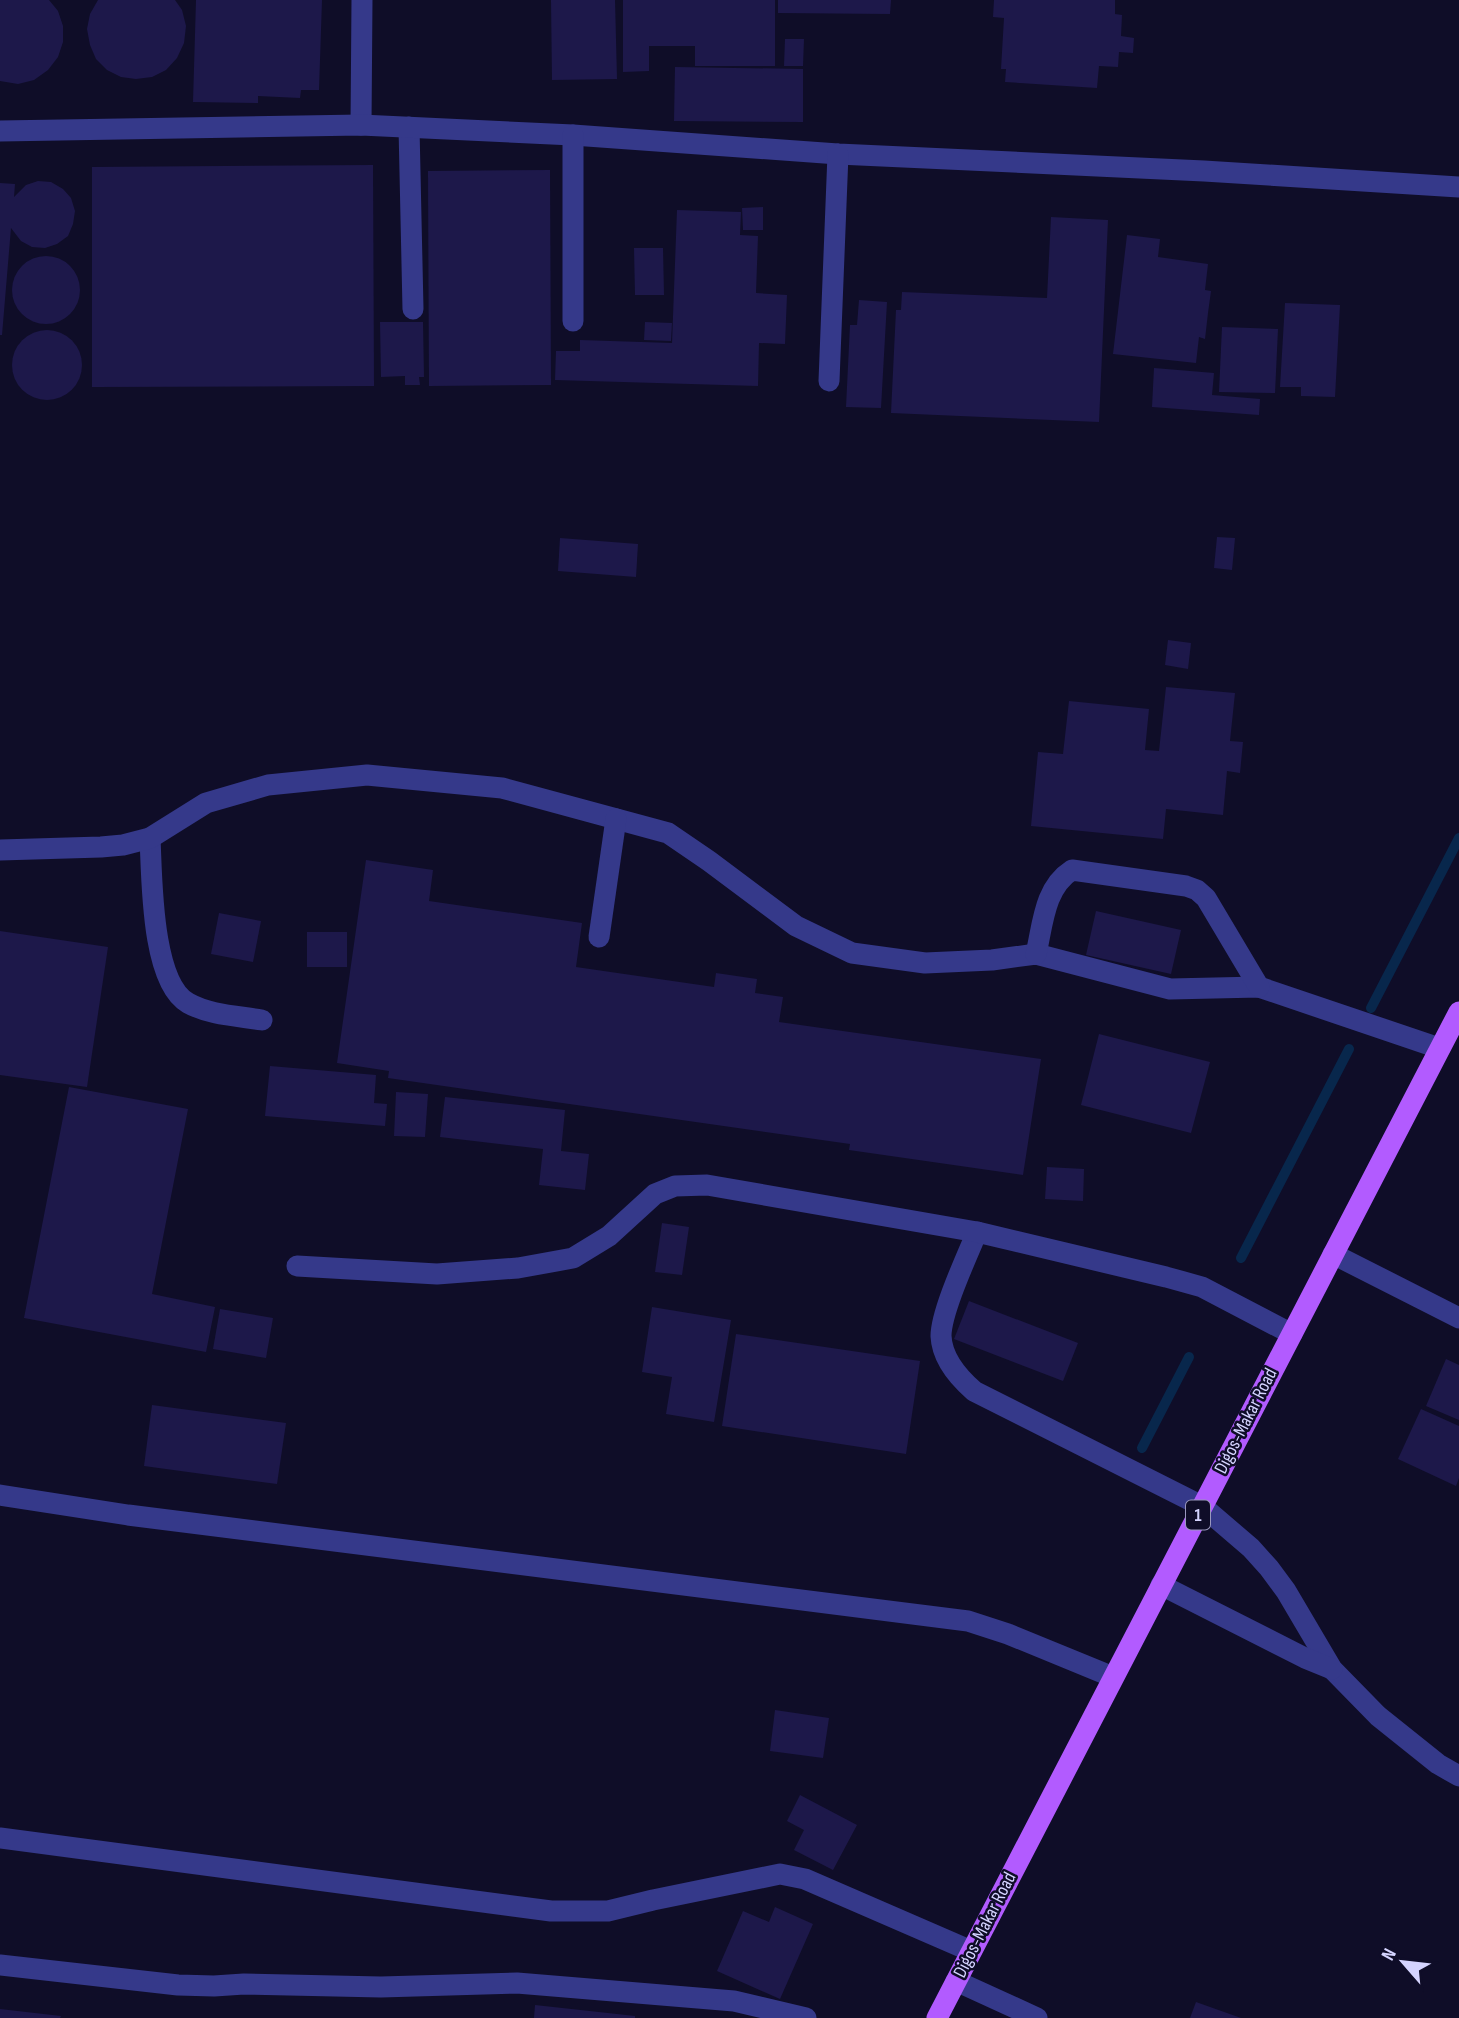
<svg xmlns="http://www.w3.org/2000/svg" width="1459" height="2018" font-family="'Sofia Sans Condensed',sans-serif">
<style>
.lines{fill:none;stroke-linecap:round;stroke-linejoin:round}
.stream{stroke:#08274c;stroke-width:10}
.building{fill:#1d184a}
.minor{stroke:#35398a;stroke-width:21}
.major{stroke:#b25bff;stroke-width:21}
.labels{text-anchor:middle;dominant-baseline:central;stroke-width:5;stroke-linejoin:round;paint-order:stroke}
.shield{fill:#0f0d28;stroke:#9a98be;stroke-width:2}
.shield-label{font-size:18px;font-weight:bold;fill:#d5d4ff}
.street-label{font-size:19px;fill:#d5d4ff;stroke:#0f0d28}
</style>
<rect width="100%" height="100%" fill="#0f0d28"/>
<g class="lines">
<g class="stream">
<polyline points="1371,1008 1459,838"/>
<polyline points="1241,1258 1349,1049"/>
<polyline points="1142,1448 1189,1357"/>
</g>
</g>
<g class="building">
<polygon points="0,0 49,0 58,11 63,26 63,42 58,57 48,70 34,80 18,84 0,81"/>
<polygon points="98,0 175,0 182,10 186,26 184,43 177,58 166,70 152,77 136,79 121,77 107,70 96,59 90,45 87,29 90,14"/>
<polygon points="196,0 322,0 319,90 301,90 300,98 258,96 258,103 193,102"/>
<polygon points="551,0 615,0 617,79 552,80"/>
<polygon points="623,0 775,0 775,66 695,66 695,46 649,46 649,71 623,72"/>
<polygon points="778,0 891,0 890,14 778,13"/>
<polygon points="994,0 1115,0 1115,14 1122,15 1121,36 1134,38 1133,53 1119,52 1118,67 1099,66 1097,88 1005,82 1006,69 1001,69 1004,18 993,17"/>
<polygon points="785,39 804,39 803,66 784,66"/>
<polygon points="675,67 803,69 803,122 674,121"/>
<polygon points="373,165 374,386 92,387 92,167"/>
<polygon points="550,170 551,385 429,386 428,171"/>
<polygon points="38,181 51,182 63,189 71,198 75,211 73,224 68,236 57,244 45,248 32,247 21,241 11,228 2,335 0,335 0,183 15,184 14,197 26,185"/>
<polygon points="763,207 763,230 743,230 742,208"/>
<polygon points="677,210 741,212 740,235 758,236 756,293 787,295 785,344 759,343 758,386 555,380 556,351 580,351 580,340 672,343"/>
<polygon points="1051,217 1108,220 1099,422 891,413 896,310 901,310 902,292 1047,298"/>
<polygon points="1127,235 1160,239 1158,257 1208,264 1205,290 1211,291 1208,313 1205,339 1199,337 1196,363 1113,354"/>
<polygon points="634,248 663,248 664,295 635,295"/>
<circle cx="46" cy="290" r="34"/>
<polygon points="859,300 887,302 881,408 846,407 850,325 857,325"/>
<polygon points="1285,303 1340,305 1335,397 1301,396 1301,387 1280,387"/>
<polygon points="380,322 423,322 424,377 419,377 420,385 405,385 405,376 381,377"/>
<polygon points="645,322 672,323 671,341 644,340"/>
<polygon points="1222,327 1278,329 1275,393 1219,392"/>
<circle cx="47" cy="365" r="35"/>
<polygon points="1154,368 1214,373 1212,395 1260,399 1259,415 1152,407"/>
<polygon points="1217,537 1235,538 1232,570 1214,568"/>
<polygon points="560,538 638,544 636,577 558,571"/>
<polygon points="1168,640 1191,643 1188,669 1165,665"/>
<polygon points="1166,687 1235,693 1230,741 1243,742 1240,773 1227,771 1223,815 1166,809 1163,839 1031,826 1038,752 1063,754 1069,701 1149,709 1145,750 1159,751"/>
<polygon points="366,860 433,870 429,901 582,923 576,967 714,987 716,973 757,979 755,993 783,997 779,1022 1041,1059 1023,1175 849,1150 850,1144 388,1078 389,1071 337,1063"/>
<polygon points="1096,911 1181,930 1171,974 1086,955"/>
<polygon points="219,913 261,921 253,962 211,954"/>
<polygon points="0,931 108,947 87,1087 0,1075"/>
<rect x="307" y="932" width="40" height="35"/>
<polygon points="1099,1034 1210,1062 1191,1133 1081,1105"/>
<polygon points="270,1066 376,1075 374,1103 387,1104 385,1126 265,1116"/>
<polygon points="69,1087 188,1109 152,1294 215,1307 206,1352 24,1318"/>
<polygon points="396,1092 428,1094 425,1137 394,1136"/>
<polygon points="445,1097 565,1110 561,1151 589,1154 585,1190 539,1185 543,1149 440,1137"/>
<polygon points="1047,1167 1084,1169 1083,1201 1045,1199"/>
<polygon points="662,1223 689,1227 682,1275 655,1272"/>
<polygon points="969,1301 1078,1343 1063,1381 954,1339"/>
<polygon points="652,1307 731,1320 714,1422 666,1414 672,1377 642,1372"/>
<polygon points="220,1309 273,1318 266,1358 213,1349"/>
<polygon points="736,1334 920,1361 906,1454 722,1426"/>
<polygon points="1446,1359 1459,1365 1459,1420 1426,1406"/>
<polygon points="152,1405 286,1423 277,1484 144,1466"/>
<polygon points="1421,1409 1459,1426 1459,1478 1456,1486 1398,1459"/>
<polygon points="775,1710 829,1718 823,1758 770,1751"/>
<polygon points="800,1795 857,1825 833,1870 794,1850 804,1830 787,1821"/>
<polygon points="775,1907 813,1924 780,1999 717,1971 743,1911 769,1922"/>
<polygon points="1196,2002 1241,2018 1190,2018"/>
<polygon points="535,2005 635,2016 635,2018 534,2018"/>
<polygon points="0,2009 61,2016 60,2018 0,2018"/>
</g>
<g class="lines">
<g class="minor">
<polyline points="361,125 362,0"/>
<polyline points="409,127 413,309"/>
<polyline points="0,131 361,125 573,135 838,154 1204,171 1459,187"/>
<polyline points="573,135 573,321"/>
<polyline points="829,381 838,154"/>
<path d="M150,838C152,877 151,982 188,1003C209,1015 238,1016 262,1020"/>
<polyline points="0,850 101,847 123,845 150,838 206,803 268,785 367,775 502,788 668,833 709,861 796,926 852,953 925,963 992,960 1036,954 1170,989 1259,987 1439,1048"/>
<polyline points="599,937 616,819"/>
<path d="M1036,954C1043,924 1044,888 1072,870L1186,886L1197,890L1206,898L1259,987"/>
<path d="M977,1232C967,1256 941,1312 941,1336C942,1359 958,1377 974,1391L1202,1506L1251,1548L1269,1568L1286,1591L1332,1669L1378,1716L1438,1764L1459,1776"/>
<polyline points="1333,1254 1459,1318"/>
<polyline points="297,1266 437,1274 518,1268 573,1258 609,1236 655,1194 675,1186 707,1185 977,1232 1166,1277 1202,1287 1292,1334"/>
<polyline points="0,1495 128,1515 968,1621 1008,1634 1113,1677"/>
<polyline points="1161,1585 1305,1658 1332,1669"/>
<polyline points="0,1838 551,1911 608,1911 653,1900 780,1874 805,1879 971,1951"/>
<polyline points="0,1965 178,1985 214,1986 244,1984 381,1987 517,1983 734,2001 806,2018"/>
<polyline points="956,1981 1037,2018"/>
</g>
<polyline class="major" points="937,2018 1459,1012"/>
</g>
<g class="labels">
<rect class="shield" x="1186" y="1500.5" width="24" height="29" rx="5"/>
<g class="shield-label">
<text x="1198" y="1515">1</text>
</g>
<g class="street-label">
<text transform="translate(1246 1421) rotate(-63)">Digos-Makar Road</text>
<text transform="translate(985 1925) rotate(-63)">Digos-Makar Road</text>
</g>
</g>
<g transform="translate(1403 1962) rotate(298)" stroke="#0f0d28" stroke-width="5" paint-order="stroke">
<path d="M0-5L12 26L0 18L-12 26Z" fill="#d5d4ff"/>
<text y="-10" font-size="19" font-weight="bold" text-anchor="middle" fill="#d5d4ff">N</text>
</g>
</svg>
